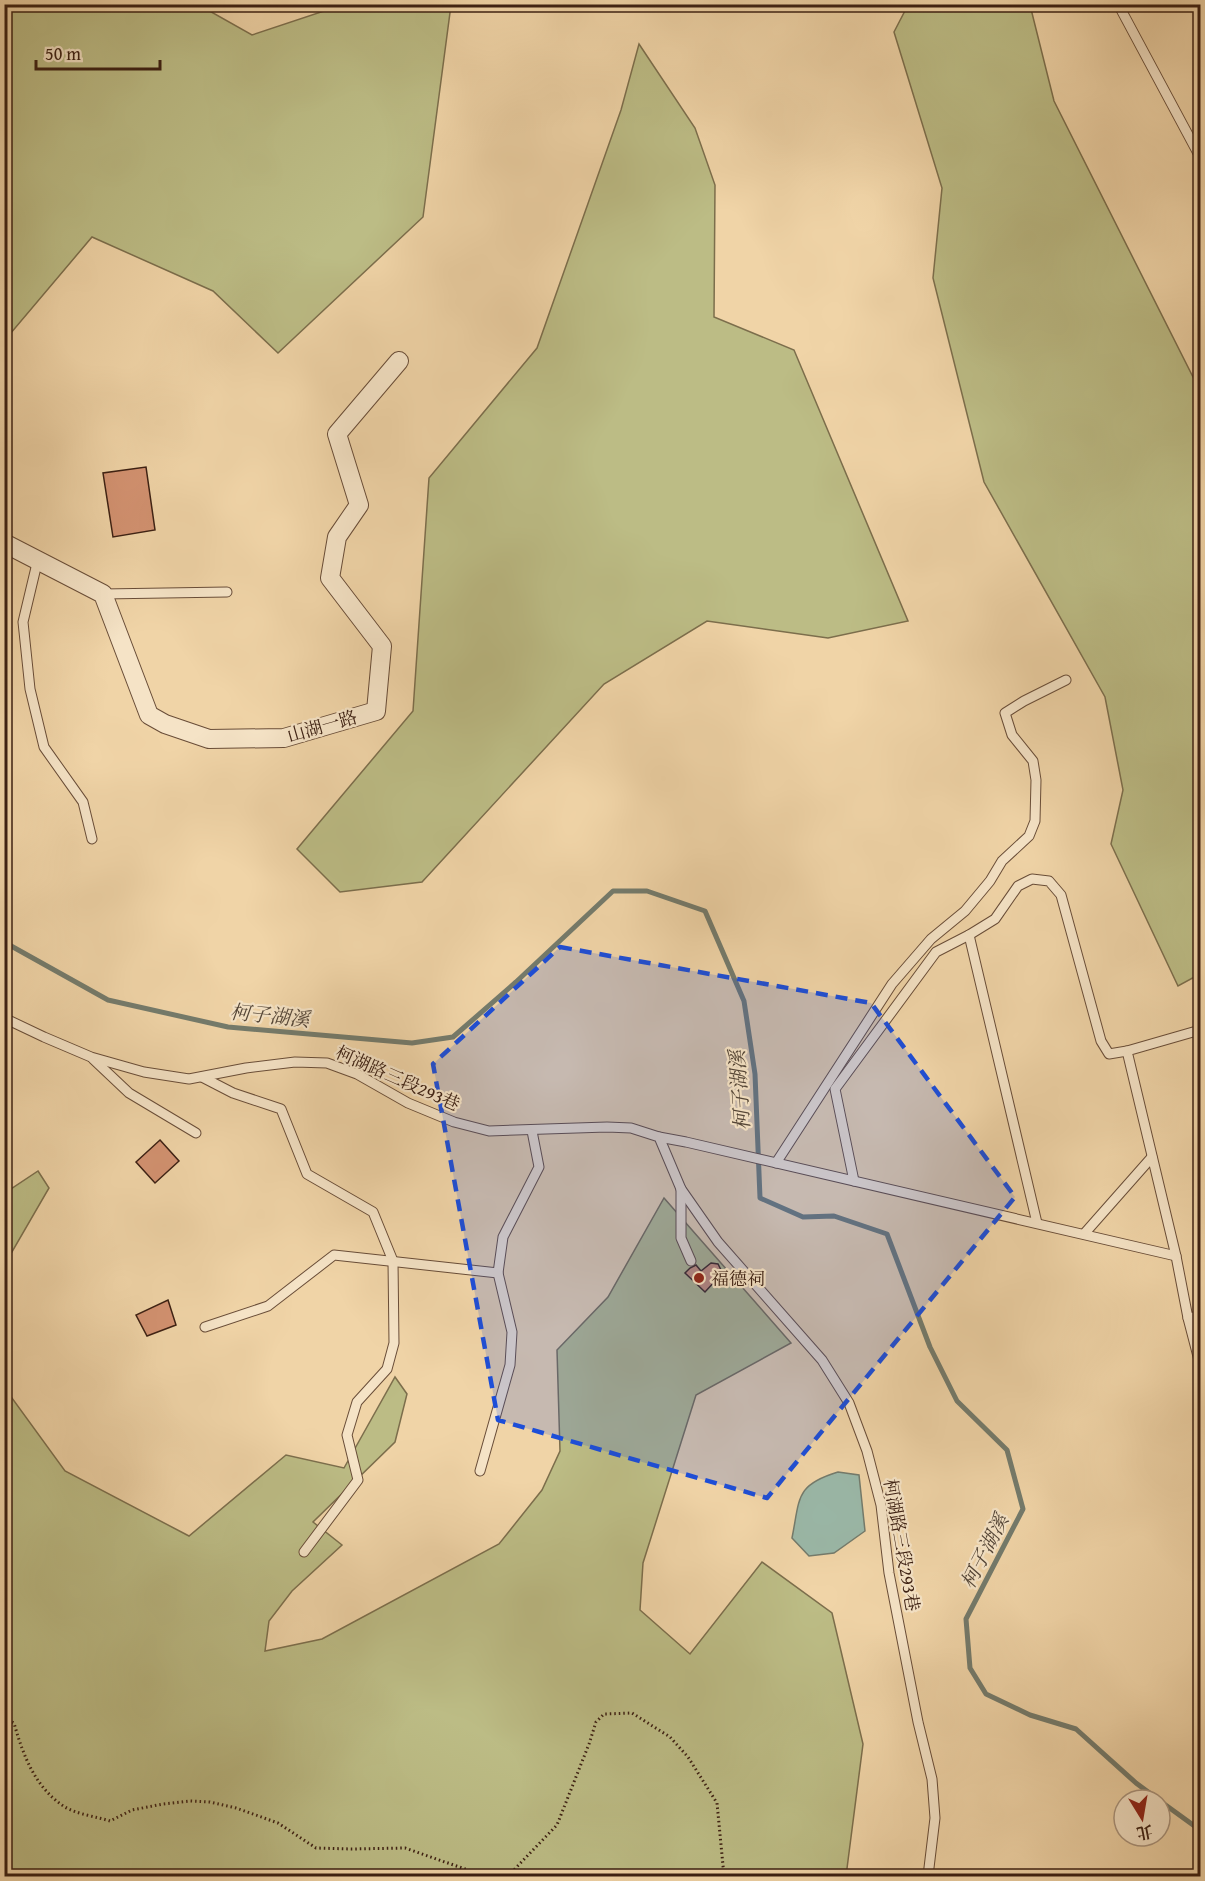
<svg xmlns="http://www.w3.org/2000/svg" width="1205" height="1881" font-family="'Gentium Book Plus','Noto Serif TC',serif">
<style>
.green{fill:#bcbc85;stroke:#7c6e4c;stroke-width:1.5}
.water{fill:#9ab8a8;stroke:#747b6c;stroke-width:1.5}
.lines{fill:none;stroke-linecap:round;stroke-linejoin:round}
.stream{stroke:#747b6c;stroke-width:5}
.building{fill:#d39271;stroke:#3c2013;stroke-width:1.5}
.lane-casing{stroke:#694d38;stroke-width:11}
.street-casing{stroke:#694d38;stroke-width:20}
.path{stroke:#3c2013;stroke-width:3;stroke-dasharray:1.5 3;stroke-linecap:butt}
.lane{stroke:#f5e3c6;stroke-width:9}
.street{stroke:#f5e3c6;stroke-width:18}
.marked{fill:#1d4ed8;fill-opacity:0.2;stroke:#1d4ed8;stroke-width:4.5;stroke-dasharray:12 8;stroke-linejoin:round}
.poi-dot{fill:#8f2418;stroke:#f5e3c6;stroke-width:2}
.labels{text-anchor:middle;dominant-baseline:central;stroke-width:4.5;stroke-linejoin:round;paint-order:stroke}
.street-label{font-size:18px;fill:#3c2013;stroke:#f5e3c6}
.poi-label{font-size:18px;fill:#3c2013;stroke:#f5e3c6;text-anchor:start}
.water-label{font-size:20px;font-style:italic;fill:#544638;stroke:#f5e3c6}
</style>
<rect width="100%" height="100%" fill="#f0d4a7"/>
<filter id="stains"><feTurbulence type="fractalNoise" baseFrequency=".00333" numOctaves="4"/><feColorMatrix values="0 0 0 0 .2 0 0 0 0 .09 0 0 0 0 .02 0 0 0 .5 -.17"/></filter>
<radialGradient id="worn" r=".72"><stop offset=".6" stop-color="#630" stop-opacity="0"/><stop offset="1" stop-color="#630" stop-opacity=".3"/></radialGradient>
<g class="green">
<polygon points="5,4 199,5 252,35 342,5 451,5 423,217 278,353 213,291 92,237 5,340"/>
<polygon points="908,5 1030,5 1054,101 1200,391 1200,974 1178,986 1111,844 1123,790 1105,697 984,482 933,278 942,188 894,32"/>
<polygon points="639,44 695,128 715,185 714,317 794,350 908,621 828,638 707,621 604,684 422,882 340,892 297,849 413,711 429,478 537,348 621,110"/>
<polygon points="38,1171 49,1188 5,1264 5,1193"/>
<polygon points="664,1198 791,1343 696,1395 643,1563 640,1610 690,1654 762,1562 832,1613 863,1744 846,1876 5,1876 4,1387 65,1471 189,1536 286,1455 344,1468 395,1377 407,1394 395,1442 313,1522 342,1545 292,1591 269,1621 265,1651 322,1639 499,1544 542,1490 560,1451 557,1350 608,1297"/>
</g>
<path class="water" d="M838,1472L859,1475L865,1531L834,1553L809,1556L792,1538C800,1498 795,1485 838,1472Z"/>
<g class="lines">
<g class="stream">
<polyline points="4,942 108,1000 228,1027 412,1043 453,1037 516,982 613,891 647,891 705,911 744,1001 755,1074 760,1198 803,1217 834,1216 887,1234 930,1347 957,1401 1007,1450 1023,1509 966,1619 970,1668 986,1694 1030,1715 1076,1729 1136,1783 1159,1800"/>
<polyline points="1160,1801 1200,1830"/>
</g>
</g>
<g class="building">
<polygon points="146,467 155,530 113,537 103,473"/>
<polygon points="160,1140 179,1161 155,1183 136,1162"/>
<polygon points="711,1263 718,1264 721,1270 716,1280 705,1292 685,1273 690,1268 696,1265 701,1271"/>
<polygon points="168,1300 176,1325 147,1336 136,1315"/>
</g>
<g class="lines">
<defs>
<g id="lane">
<polyline points="1118,4 1200,157"/>
<polyline points="38,559 23,622 30,689 44,747 83,802 92,839"/>
<polyline points="103,594 227,592"/>
<polyline points="969,935 1037,1223"/>
<polyline points="4,1018 44,1037 91,1057 144,1072 189,1079 246,1068 295,1062 327,1063 357,1074 408,1103 454,1122 489,1131 607,1127 631,1128 659,1137 681,1189 718,1242 822,1360 849,1403 867,1451 881,1505 889,1573 918,1722 932,1779 935,1818 928,1876"/>
<polyline points="1200,1030 1127,1051 1176,1256 1188,1318 1200,1364"/>
<polyline points="93,1059 129,1093 196,1133"/>
<polyline points="202,1077 233,1093 281,1109 307,1174 373,1212 393,1261 394,1343 387,1369 357,1402 347,1435 358,1480 304,1552"/>
<polyline points="659,1137 686,1142 1176,1256"/>
<polyline points="776,1163 892,984 931,939 965,911 990,881 1002,861 1029,836 1035,821 1036,780 1033,761 1012,735 1005,713 1024,701 1066,680"/>
<polyline points="854,1181 835,1089 936,952 969,935 995,919 1018,886 1032,879 1049,881 1061,895 1101,1041 1109,1054 1127,1051"/>
<polyline points="681,1189 681,1238 691,1261"/>
<polyline points="1084,1234 1152,1157"/>
<polyline points="1188,1318 1200,1316"/>
<polyline points="205,1327 268,1306 334,1255 498,1273 503,1237 539,1167 532,1131"/>
<polyline points="480,1471 510,1365 512,1332 498,1273"/>
</g>
<polyline id="street" points="4,543 103,594 149,715 165,724 209,739 284,738 376,711 382,646 330,578 337,537 359,505 337,434 399,361"/>
</defs>
<use href="#lane" class="lane-casing"/>
<use href="#street" class="street-casing"/>
<g class="path">
<path d="M4,1718L14,1723C23,1755 35,1788 65,1807C76,1814 98,1817 110,1821L132,1810L163,1804L190,1801L210,1802L236,1808L278,1823L316,1848L351,1849L405,1848L485,1876"/>
<polyline points="508,1876 557,1825 589,1744 596,1722 604,1714 632,1713 670,1737 688,1757 717,1803 724,1876"/>
</g>
<use href="#lane" class="lane"/>
<use href="#street" class="street"/>
</g>
<path class="marked" d="M560,947L871,1003L1015,1197L767,1498L498,1420L433,1064Z"/>
<circle class="poi-dot" cx="699" cy="1278" r="6"/>
<g class="labels">
<g class="street-label">
<text transform="translate(322 726) rotate(-16)">山湖一路</text>
<text transform="translate(398 1078) rotate(24)">柯湖路三段293巷</text>
<text transform="translate(902 1545) rotate(80)">柯湖路三段293巷</text>
</g>
<g class="poi-label">
<text x="711" y="1278">福德祠</text>
</g>
<g class="water-label">
<text transform="translate(270 1015) rotate(6)">柯子湖溪</text>
<text transform="translate(739 1090) rotate(-94)">柯子湖溪</text>
<text transform="translate(984 1551) rotate(-63)">柯子湖溪</text>
</g>
</g>
<rect width="1205" height="1881" fill="none" stroke="#f0d4a7" stroke-width="24"/>
<rect x="6" y="6" width="1193" height="1869" fill="none" stroke="#3c2013" stroke-width="3"/>
<rect x="12" y="12" width="1181" height="1857" fill="none" stroke="#3c2013" stroke-width="1.5"/>
<g transform="translate(1142 1818) rotate(169)"><circle r="28" fill="#f5e3c6" stroke="#ab957e" stroke-width="1.5"/>
<path d="M0-4.5L10 22L0 15L-10 22Z" fill="#8f2418"/>
<text y="-9" font-size="16" font-weight="bold" text-anchor="middle" fill="#3c2013">北</text>
</g>
<path d="M36 60v9h124v-9" fill="none" stroke="#3c2013" stroke-width="3"/>
<text x="45" y="60" font-size="18" fill="#3c2013" stroke="#f5e3c6" stroke-width="4.5" paint-order="stroke">50 m</text>
<rect width="100%" height="100%" filter="url(#stains)"/>
<rect width="100%" height="100%" fill="url(#worn)"/>
</svg>
